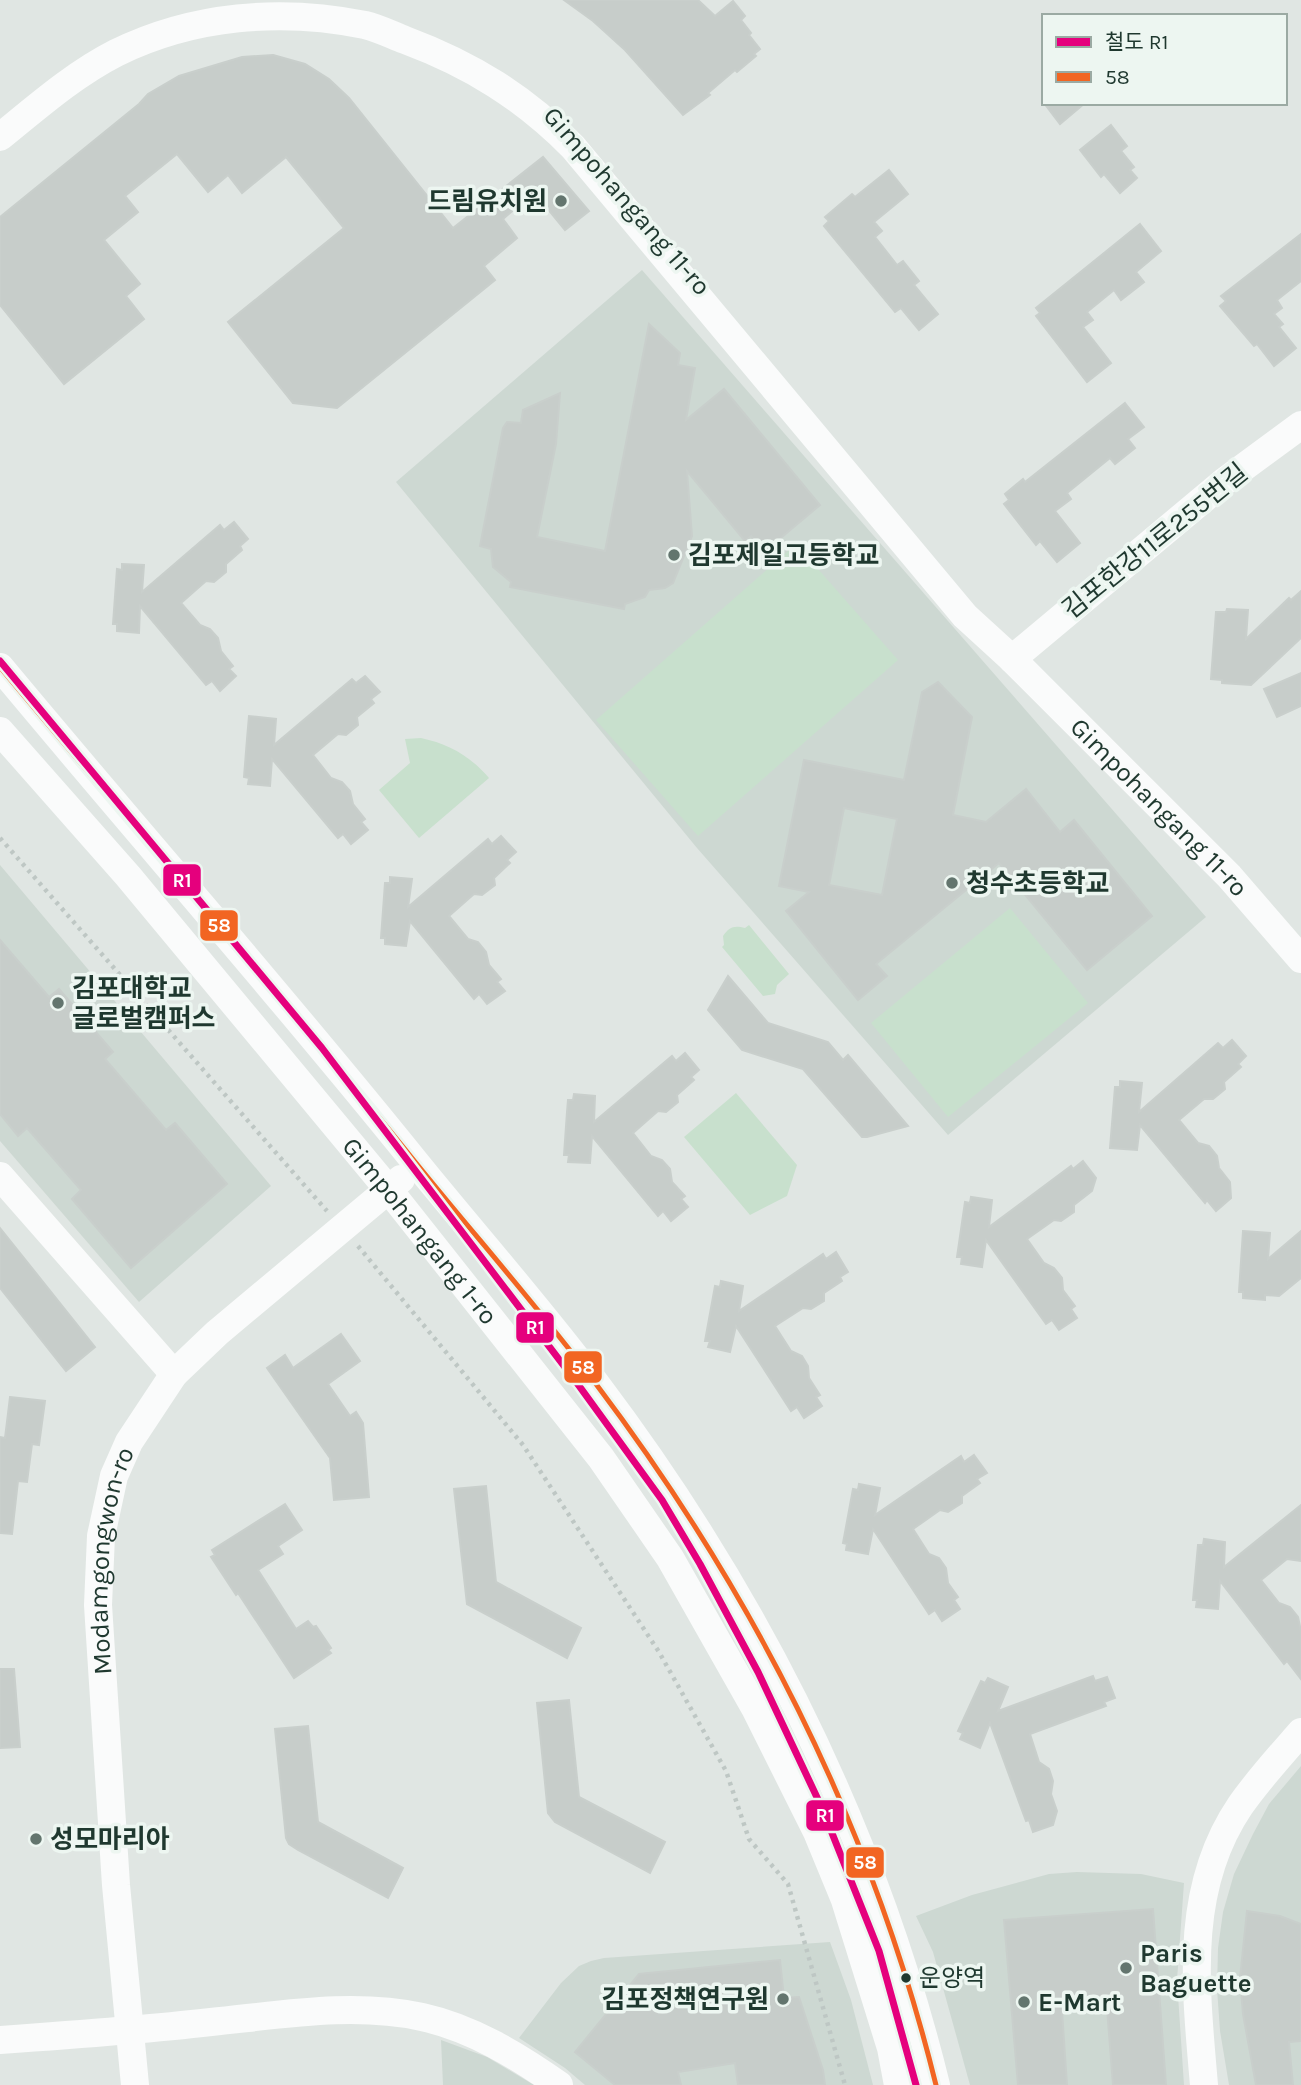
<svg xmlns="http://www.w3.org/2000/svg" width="1301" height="2085" font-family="Karla,'Noto Sans KR',sans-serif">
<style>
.built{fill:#cdd8d2}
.green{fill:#c8e0cd}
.building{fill:#c7cdca;stroke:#c9cfcc;stroke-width:2;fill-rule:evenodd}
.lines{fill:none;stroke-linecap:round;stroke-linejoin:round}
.path{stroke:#bec7c4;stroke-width:4.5;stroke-dasharray:3.5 5;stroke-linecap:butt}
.minor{stroke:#fafbfb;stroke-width:28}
.bus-1-casing{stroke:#edf6f1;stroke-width:10}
.bus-1{stroke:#f26522;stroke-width:5}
.rail-1-casing{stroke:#edf6f1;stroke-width:12}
.rail-1{stroke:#e5007d;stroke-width:7}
.poi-dot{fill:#63756e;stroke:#edf6f1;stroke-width:2.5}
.bus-dot{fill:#1f382f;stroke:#edf6f1;stroke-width:2.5}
.labels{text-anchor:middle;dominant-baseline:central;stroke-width:7;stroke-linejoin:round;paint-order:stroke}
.bus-label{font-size:24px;fill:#1f382f;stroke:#edf6f1;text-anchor:start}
.poi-label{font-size:26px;font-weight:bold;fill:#1f382f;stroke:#edf6f1;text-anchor:start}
.street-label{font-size:26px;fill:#1f382f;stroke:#edf6f1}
.line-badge{stroke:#edf6f1;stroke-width:2.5}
.badge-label{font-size:19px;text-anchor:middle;font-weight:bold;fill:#fff}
</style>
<rect width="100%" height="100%" fill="#e0e6e3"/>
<g class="built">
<polygon points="642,270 1206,917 948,1135 697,848 396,482"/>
<polygon points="0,865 271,1186 139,1302 0,1141"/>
<polygon points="1301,1766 1301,2085 1229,2085 1220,2031 1217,1989 1218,1948 1223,1912 1234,1874 1253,1834 1269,1804"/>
<polygon points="1077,1872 1141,1874 1184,1883 1177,1980 1184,2085 970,2085 933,1952 916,1916 972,1895 1049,1874"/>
<polygon points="830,1942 851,2000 873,2085 585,2085 565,2068 519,2038 561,1983 579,1966 591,1961 604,1958"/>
<polygon points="441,2040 487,2057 534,2085 443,2085"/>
</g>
<g class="green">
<polygon points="796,544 898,660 698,836 596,720"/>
<path d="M421,738C449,744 470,756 489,778L419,838L379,790L410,763L405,739Z"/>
<polygon points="1010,908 1088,1003 948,1117 871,1023"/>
<path d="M749,925L789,974L777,985L775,994L763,996L722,947L724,945L723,936C729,927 734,925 745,928Z"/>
<polygon points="736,1093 797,1165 787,1196 750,1215 684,1137"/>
</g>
<g class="building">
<polygon points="564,0 698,0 715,16 733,1 745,16 741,20 751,33 749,35 760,49 754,54 756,56 737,72 735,70 708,93 710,95 683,115 625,50 593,21"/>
<polygon points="273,55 305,64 329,79 349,98 453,228 543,157 589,211 565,230 534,192 503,219 517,238 484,266 495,280 337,408 293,403 228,322 344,228 286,157 242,193 228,175 208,192 177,154 125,196 138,212 104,240 140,284 126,296 144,319 64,384 0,305 0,217 139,104 148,94 179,76 242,57"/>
<polygon points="1044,103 1085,103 1060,124"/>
<polygon points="1111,125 1127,146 1121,151 1134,167 1130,170 1137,178 1120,193 1104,174 1101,177 1080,150"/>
<polygon points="889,170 908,194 874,222 882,231 875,237 897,265 903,261 919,281 914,285 938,314 919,330 901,308 895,312 824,226 829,221 825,217 852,194 855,197"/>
<polygon points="1140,224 1161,251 1136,272 1144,282 1121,300 1114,290 1087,312 1093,320 1083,327 1111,363 1087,382 1036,316 1040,313 1036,308"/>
<polygon points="1301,234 1301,281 1277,300 1282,308 1274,314 1283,324 1279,327 1296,348 1274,366 1257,344 1254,346 1220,306 1226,301 1221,296"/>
<polygon points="649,324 680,353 678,365 695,368 686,420 724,389 820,505 764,552 751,536 745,541 687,471 692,536 673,583 665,588 649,590 645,597 625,604 624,609 510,587 511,582 493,567 491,549 480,546 503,428 507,422 521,423 523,410 560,393 556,444 537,537 605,551"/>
<polygon points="1125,403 1144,427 1128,439 1135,448 1115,464 1110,458 1067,493 1071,499 1055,511 1080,543 1057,562 1040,541 1036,545 1004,504 1009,500 1005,494 1023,479 1025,482"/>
<polygon points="234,522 248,539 240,546 242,550 226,564 226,572 214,582 206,581 181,603 200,625 210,629 218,638 221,651 233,666 229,669 236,676 220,691 212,681 206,685 140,606 139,633 117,631 117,624 113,624 117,569 122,570 122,564 144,565 142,592 220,525 224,530"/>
<polygon points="1301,591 1301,638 1251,685 1222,683 1222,680 1211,679 1216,612 1226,612 1227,609 1248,610 1246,639 1289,598 1291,600"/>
<polygon points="1301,673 1301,706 1277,717 1264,689"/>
<polygon points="365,676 380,692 371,699 374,703 357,717 358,725 346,735 338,734 313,755 331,778 342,782 350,791 353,804 365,819 361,822 368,830 351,844 343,834 338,838 272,759 270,786 248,784 249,778 244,777 247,739 249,716 276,719 274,745 352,679 356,683"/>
<path d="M938,682L972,717L953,815L986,822L1026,789L1060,832L1074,820L1152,916L1087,970L999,863L876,964L887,976L858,1000L786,911L809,892L779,886L804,760L904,780L922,692ZM844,808L897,819L882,895L829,885Z"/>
<polygon points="501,836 516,852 507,860 510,863 494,878 495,885 482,895 474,894 449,916 468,939 478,942 486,952 489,965 501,979 497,982 505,991 487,1004 479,994 474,999 410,921 406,946 385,944 385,938 381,938 385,883 390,883 390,877 412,879 408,907 488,839 492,844"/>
<polygon points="0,940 49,997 59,989 113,1052 105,1059 166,1130 175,1123 227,1184 131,1268 72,1199 81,1190 27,1128 18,1136 0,1114"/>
<polygon points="728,976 768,1023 828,1042 843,1060 848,1055 908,1126 867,1137 862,1137 803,1069 742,1050 708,1010"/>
<polygon points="1232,1040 1246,1056 1238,1064 1241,1067 1224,1082 1225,1089 1213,1099 1204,1099 1179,1120 1198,1143 1209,1146 1217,1156 1219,1168 1230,1182 1231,1198 1216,1211 1207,1200 1205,1203 1140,1125 1137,1150 1110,1148 1115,1087 1120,1087 1120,1081 1142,1083 1139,1112 1218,1043 1223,1048"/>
<polygon points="685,1053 699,1070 691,1077 694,1080 677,1095 678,1102 666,1112 658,1111 633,1133 651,1156 662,1160 670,1169 672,1182 685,1196 681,1199 688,1207 671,1221 663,1211 658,1216 592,1136 590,1163 568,1162 569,1155 564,1155 567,1112 568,1100 573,1100 574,1094 595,1096 594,1122 672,1056 676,1061"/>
<polygon points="1083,1161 1096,1178 1092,1191 1074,1205 1074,1212 1061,1221 1054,1220 1027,1239 1044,1263 1054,1268 1062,1278 1063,1290 1075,1306 1071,1309 1077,1318 1059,1330 1052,1320 1046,1324 986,1240 982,1267 961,1264 962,1257 957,1257 965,1202 970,1203 971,1197 992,1200 989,1227 1071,1166 1073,1169"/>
<polygon points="0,1228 95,1347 66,1371 0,1288"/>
<polygon points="1243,1231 1270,1233 1268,1259 1301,1231 1301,1278 1279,1296 1265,1295 1265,1300 1243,1298 1243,1292 1239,1292"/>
<polygon points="836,1252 848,1272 840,1277 842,1281 824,1293 824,1301 811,1309 803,1308 775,1326 791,1351 802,1356 808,1366 809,1378 820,1395 816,1397 822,1406 804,1418 797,1407 791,1411 736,1326 730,1352 708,1347 710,1341 705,1341 715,1286 720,1287 721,1281 743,1286 739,1311 823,1254 826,1259"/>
<polygon points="341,1334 360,1361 328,1384 350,1416 356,1412 363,1423 369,1497 334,1500 330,1458 267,1368 285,1355 293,1368"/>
<polygon points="10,1397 45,1401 39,1445 32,1444 27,1482 18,1481 12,1534 0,1533 0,1437 5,1438"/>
<polygon points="974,1455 987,1473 977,1479 980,1483 962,1496 962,1503 948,1512 940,1510 913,1529 929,1554 939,1558 946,1568 948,1583 958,1597 954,1600 960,1609 942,1621 935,1610 929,1614 873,1529 868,1554 846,1550 847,1544 843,1543 853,1489 858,1490 859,1484 880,1488 875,1515 961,1456 964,1462"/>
<polygon points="486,1486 496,1582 581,1628 567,1658 467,1604 454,1489"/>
<polygon points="285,1504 302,1530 278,1546 283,1554 258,1570 296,1629 308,1621 313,1627 316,1626 331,1648 328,1650 331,1653 294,1678 238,1593 236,1595 211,1557 215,1555 212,1550"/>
<polygon points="1301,1505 1301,1561 1287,1559 1261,1580 1279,1603 1290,1607 1298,1617 1301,1631 1301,1679 1287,1661 1284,1664 1220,1581 1218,1609 1196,1607 1197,1600 1193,1600 1198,1545 1203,1545 1204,1539 1225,1542 1224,1567"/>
<polygon points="0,1669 14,1669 20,1747 0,1748"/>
<polygon points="1093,1676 1095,1681 1107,1677 1115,1698 1104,1702 1106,1706 1030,1734 1039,1762 1049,1769 1053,1781 1051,1794 1057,1811 1053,1825 1033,1832 1029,1820 1026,1821 990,1723 980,1748 960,1739 963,1733 958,1731 981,1681 985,1683 988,1678 1008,1687 998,1711"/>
<polygon points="569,1700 579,1797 665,1842 650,1873 555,1822 548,1813 537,1703"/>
<polygon points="308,1726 318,1822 403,1868 388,1898 298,1850 289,1844 286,1838 275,1729"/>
<polygon points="1153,1909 1166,2085 1113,2085 1107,2008 1062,2011 1067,2085 1018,2085 1004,1920"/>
<polygon points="1247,1911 1280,1916 1301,1924 1301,2041 1289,2042 1293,2085 1256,2085 1243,2014 1240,1978"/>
<polygon points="780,1960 784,1998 799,1997 823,2070 825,2085 738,2085 735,2063 678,2072 681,2085 615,2085 575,2052 639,1974"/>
</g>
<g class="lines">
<g class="path">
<polyline points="0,838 327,1211"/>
<polyline points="358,1246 523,1445 659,1652 726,1771 749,1839 788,1884 845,2085"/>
</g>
<g class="minor">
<path id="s1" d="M0,137C37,107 73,75 116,53C193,15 281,8 365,25C378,28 392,35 405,40C472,65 523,97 573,147L965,616L1012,659L1229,876L1301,959"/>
<polyline points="1012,659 1225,481 1301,425"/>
<path d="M0,667C138,833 281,995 416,1163C476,1237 539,1308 596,1384C756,1596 872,1826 936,2085"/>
<path id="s2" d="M0,731L128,876L388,1189L601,1458L670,1558L755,1708L817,1832L845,1900L891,2048L898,2085"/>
<polyline points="0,1176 174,1374"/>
<path d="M0,2040C71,2035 141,2030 211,2022C281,2015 353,2002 422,2017C472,2028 518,2056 559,2085"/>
<path id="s3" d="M135,2085L116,1885L98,1605L101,1536L114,1476L129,1442L174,1374L217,1333L401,1179"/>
<path d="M1204,2085C1196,1990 1183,1890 1240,1806C1258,1780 1280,1756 1301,1732"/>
</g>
<defs>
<path id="bus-1" d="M0,667C138,833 281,995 416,1163C476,1237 539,1308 596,1384C756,1596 872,1826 936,2085"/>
</defs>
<use href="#bus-1" class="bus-1-casing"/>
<use href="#bus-1" class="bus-1"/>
<defs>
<polyline id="rail-1" points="0,661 322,1048 577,1383 662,1500 700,1564 758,1672 822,1808 879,1951 916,2085"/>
</defs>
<use href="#rail-1" class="rail-1-casing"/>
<use href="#rail-1" class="rail-1"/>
</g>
<g class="poi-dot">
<circle cx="561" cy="201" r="7"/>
<circle cx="674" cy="555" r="7"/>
<circle cx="952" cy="883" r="7"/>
<circle cx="58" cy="1003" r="7"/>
<circle cx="36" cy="1839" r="7"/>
<circle cx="1126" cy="1968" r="7"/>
<circle cx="783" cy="1999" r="7"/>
<circle cx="1024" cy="2002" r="7"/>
</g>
<circle class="bus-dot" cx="906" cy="1978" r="6"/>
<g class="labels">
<g class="bus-label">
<text x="919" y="1978">운양역</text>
</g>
<g class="poi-label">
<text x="547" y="201" text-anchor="end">드림유치원</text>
<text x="688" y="555">김포제일고등학교</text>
<text x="966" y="883">청수초등학교</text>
<text x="72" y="988">김포대학교<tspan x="72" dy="30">글로벌캠퍼스</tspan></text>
<text x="50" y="1839">성모마리아</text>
<text x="1140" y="1953">Paris<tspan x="1140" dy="30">Baguette</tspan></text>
<text x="769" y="1999" text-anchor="end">김포정책연구원</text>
<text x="1038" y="2002">E-Mart</text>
</g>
<g class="street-label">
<text transform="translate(627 201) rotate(49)">Gimpohangang 11-ro</text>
<text transform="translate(1155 541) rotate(-39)">김포한강11로255번길</text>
<text stroke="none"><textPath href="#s1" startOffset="1526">Gimpohangang 11-ro</textPath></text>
<text stroke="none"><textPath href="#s2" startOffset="653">Gimpohangang 1-ro</textPath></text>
<text stroke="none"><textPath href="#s3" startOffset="527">Modamgongwon-ro</textPath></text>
</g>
</g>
<g class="line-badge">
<rect x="162" y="863" width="40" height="34" rx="7" fill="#e5007d"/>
<rect x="199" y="909" width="40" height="33" rx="7" fill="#f26522"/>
<rect x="515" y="1311" width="40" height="33" rx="7" fill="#e5007d"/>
<rect x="563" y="1350" width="40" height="34" rx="7" fill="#f26522"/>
<rect x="805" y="1799" width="40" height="33" rx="7" fill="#e5007d"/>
<rect x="845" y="1846" width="40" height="33" rx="7" fill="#f26522"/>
</g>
<g class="badge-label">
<text x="182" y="887">R1</text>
<text x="219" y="932">58</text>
<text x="535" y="1334">R1</text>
<text x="583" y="1374">58</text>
<text x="825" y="1822">R1</text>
<text x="865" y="1869">58</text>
</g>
<rect x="1042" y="14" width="245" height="91" fill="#edf6f1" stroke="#9baaa3" stroke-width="2"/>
<rect x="1056" y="37" width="35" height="10" fill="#e5007d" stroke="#9baaa3" stroke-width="2"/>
<text x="1105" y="49" font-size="21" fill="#1f382f">철도 R1</text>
<rect x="1056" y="72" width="35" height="10" fill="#f26522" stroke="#9baaa3" stroke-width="2"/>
<text x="1105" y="84" font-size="21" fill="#1f382f">58</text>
</svg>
